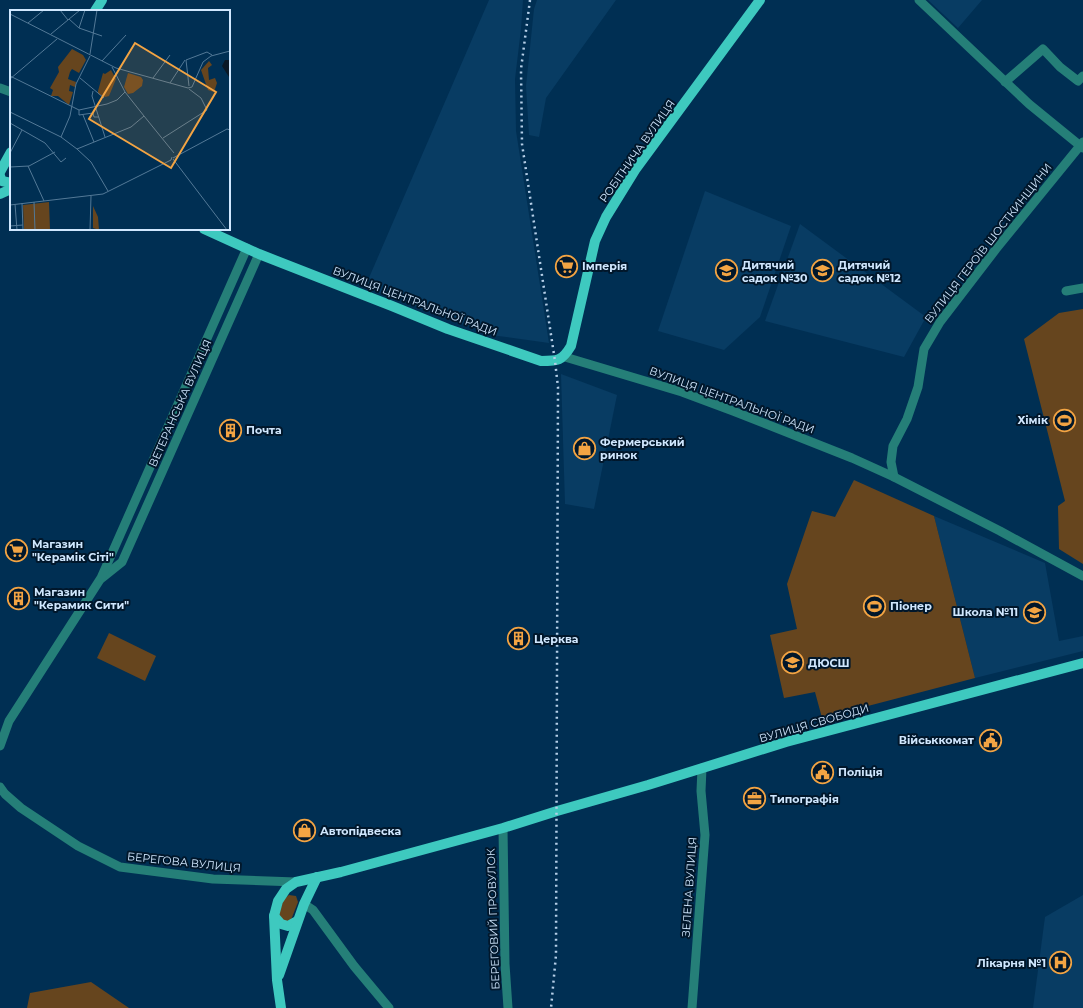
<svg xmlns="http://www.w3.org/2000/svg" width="1083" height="1008" font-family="Montserrat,sans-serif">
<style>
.built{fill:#083c63}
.green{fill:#66451e}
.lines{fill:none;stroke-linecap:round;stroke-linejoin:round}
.minor{stroke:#257f78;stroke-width:9}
.major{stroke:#3ec9bf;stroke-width:10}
.rail{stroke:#b5cfe8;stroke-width:2.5;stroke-dasharray:2 4;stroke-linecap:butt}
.labels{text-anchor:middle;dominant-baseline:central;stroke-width:4;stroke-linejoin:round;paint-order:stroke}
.street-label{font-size:11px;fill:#d0e7fe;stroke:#01172b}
.poi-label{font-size:11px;font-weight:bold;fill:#d0e7fe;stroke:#01172b;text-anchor:start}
.inset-road{fill:none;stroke:#537997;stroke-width:1}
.view{fill:#f3a443;fill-opacity:0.15;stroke:#f3a443;stroke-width:2}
.inset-edge{fill:none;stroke:#d0e7fe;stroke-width:2}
</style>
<rect width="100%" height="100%" fill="#002f53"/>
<g class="built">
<polygon points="489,0 523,0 521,29 515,79 516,131 549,343 491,335 365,287"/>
<polygon points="537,0 616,0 546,98 539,137 529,135 526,86 534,9"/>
<polygon points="928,0 982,0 958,28"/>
<polygon points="705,191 791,226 760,317 724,350 658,331"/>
<polygon points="800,224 926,317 904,357 765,321"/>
<polygon points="561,374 617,395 594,509 565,504"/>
<polygon points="934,516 1045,563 1059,641 1083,636 1083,651 975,678"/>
<polygon points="1083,895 1083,1008 1033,1008 1045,917"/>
</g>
<g class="green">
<polygon points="1083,309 1083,564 1059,549 1058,506 1065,501 1024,339 1059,313"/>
<polygon points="854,480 934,516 975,678 822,718 815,692 784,698 770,635 797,629 787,584 812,511 835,517"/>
<polygon points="109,633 156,656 145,681 97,658"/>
<polygon points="289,895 296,896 298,902 291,920 283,922 279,914 283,900"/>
<polygon points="91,982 129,1008 27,1008 30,993"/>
</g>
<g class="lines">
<g class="minor">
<polyline points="919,0 1029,104 1083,148"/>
<polyline points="1005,82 1043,49 1060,67 1078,81 1083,76"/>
<polyline points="0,88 11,92"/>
<polyline points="1066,291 1083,288"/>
<polyline points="565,357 682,392 733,411 852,458 894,477 1000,531 1083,576"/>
<polyline points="894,477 891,462 893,446 907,419 918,387 924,349 940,322 996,249 1083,142"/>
<polyline points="102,578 122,562 259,254"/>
<polyline points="0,746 9,721 101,578 247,248"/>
<polyline points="0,787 5,794 21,808 78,846 120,867 213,879 296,882"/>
<polyline points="503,828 505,964 508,1008"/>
<polyline points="304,904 313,910 354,966 389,1008"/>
<polyline points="692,1008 705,835 701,791 702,768"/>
</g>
<g class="major">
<polyline points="95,11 102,0"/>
<polyline points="0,172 11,152"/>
<polyline points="0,176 2,181 11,183"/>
<polyline points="0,194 11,189"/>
<path d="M204,229L259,254L392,306L448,329L541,361C558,361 562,361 571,346L595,241L606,217L635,170L760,0"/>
<polyline points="274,916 281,924 288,926 297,921"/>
<polyline points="279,975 304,904 317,877"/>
<polyline points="281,1008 277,980 274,916 278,901 286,889 296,882 341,872 503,828 557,811 648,785 786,742 1083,663"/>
</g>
<polyline class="rail" points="530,0 521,69 522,144 555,361 558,387 556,955 551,1008"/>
</g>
<defs>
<symbol id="supermarket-ring" viewBox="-11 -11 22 22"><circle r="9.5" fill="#01172b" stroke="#f3a443" stroke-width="1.5"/><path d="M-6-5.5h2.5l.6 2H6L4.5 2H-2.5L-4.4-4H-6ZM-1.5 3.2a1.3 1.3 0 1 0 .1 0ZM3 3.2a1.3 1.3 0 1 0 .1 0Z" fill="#f3a443"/></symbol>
<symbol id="school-ring" viewBox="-11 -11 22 22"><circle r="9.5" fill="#01172b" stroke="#f3a443" stroke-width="1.5"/><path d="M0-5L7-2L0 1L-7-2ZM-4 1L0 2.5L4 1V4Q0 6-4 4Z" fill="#f3a443"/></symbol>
<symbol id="stadium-ring" viewBox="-11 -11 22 22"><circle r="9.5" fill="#01172b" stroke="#f3a443" stroke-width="1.5"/><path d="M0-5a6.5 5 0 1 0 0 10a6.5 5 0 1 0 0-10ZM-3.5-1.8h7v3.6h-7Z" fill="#f3a443"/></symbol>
<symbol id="building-ring" viewBox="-11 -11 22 22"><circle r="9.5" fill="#01172b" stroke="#f3a443" stroke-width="1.5"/><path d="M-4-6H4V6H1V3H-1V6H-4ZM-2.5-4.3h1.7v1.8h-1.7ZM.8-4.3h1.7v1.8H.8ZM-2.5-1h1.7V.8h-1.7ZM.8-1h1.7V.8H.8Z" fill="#f3a443"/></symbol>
<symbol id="shop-ring" viewBox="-11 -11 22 22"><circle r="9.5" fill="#01172b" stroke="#f3a443" stroke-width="1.5"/><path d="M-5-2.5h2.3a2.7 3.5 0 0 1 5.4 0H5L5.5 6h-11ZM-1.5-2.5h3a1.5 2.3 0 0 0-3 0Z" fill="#f3a443"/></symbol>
<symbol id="civic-ring" viewBox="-11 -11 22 22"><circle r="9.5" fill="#01172b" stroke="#f3a443" stroke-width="1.5"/><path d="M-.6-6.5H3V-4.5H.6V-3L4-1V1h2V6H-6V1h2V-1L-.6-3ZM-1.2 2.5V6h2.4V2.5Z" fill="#f3a443"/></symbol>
<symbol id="office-ring" viewBox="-11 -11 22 22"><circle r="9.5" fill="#01172b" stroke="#f3a443" stroke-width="1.5"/><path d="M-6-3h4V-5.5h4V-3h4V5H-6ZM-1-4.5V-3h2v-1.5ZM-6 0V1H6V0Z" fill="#f3a443"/></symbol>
<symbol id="hospital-ring" viewBox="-11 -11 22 22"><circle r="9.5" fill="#01172b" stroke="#f3a443" stroke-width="1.5"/><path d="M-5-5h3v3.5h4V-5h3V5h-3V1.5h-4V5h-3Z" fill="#f3a443"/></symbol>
</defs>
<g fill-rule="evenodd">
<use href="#supermarket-ring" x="554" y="254" width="25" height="25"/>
<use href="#school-ring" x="714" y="258" width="25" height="25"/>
<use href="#school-ring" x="810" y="258" width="25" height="25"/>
<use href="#stadium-ring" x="1052" y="408" width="25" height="25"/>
<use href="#building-ring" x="218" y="418" width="25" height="25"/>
<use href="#shop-ring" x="572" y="436" width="25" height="25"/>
<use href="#supermarket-ring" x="4" y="538" width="25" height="25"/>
<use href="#building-ring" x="6" y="586" width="25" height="25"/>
<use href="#stadium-ring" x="862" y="594" width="25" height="25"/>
<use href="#school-ring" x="1022" y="600" width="25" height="25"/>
<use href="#building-ring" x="506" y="626" width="25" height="25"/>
<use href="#school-ring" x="780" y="650" width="25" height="25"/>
<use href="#civic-ring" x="978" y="728" width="25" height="25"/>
<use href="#civic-ring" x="810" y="760" width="25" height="25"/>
<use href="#office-ring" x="742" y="786" width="25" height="25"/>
<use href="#shop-ring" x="292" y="818" width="25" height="25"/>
<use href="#hospital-ring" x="1048" y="950" width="25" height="25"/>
</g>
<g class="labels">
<g class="street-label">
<text transform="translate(637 151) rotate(-55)">РОБІТНИЧА ВУЛИЦЯ</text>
<text transform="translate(988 243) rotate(-52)">ВУЛИЦЯ ГЕРОЇВ ШОСТКИНЩИНИ</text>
<text transform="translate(415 301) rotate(21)">ВУЛИЦЯ ЦЕНТРАЛЬНОЇ РАДИ</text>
<text transform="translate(732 400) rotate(20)">ВУЛИЦЯ ЦЕНТРАЛЬНОЇ РАДИ</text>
<text transform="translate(180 403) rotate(-66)">ВЕТЕРАНСЬКА ВУЛИЦЯ</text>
<text transform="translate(814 723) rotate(-16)">ВУЛИЦЯ СВОБОДИ</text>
<text transform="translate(184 862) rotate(6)">БЕРЕГОВА ВУЛИЦЯ</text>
<text transform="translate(689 887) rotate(-86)">ЗЕЛЕНА ВУЛИЦЯ</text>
<text transform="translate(493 919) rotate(-92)">БЕРЕГОВИЙ ПРОВУЛОК</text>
</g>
<g class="poi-label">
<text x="742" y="265">Дитячий<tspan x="742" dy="13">садок №30</tspan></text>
<text x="838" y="265">Дитячий<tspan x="838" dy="13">садок №12</tspan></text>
<text x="582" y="266">Імперія</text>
<text x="1048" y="420" text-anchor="end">Хімік</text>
<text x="246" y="430">Почта</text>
<text x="600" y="442">Фермерський<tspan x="600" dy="13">ринок</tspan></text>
<text x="32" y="544">Магазин<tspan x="32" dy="13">"Керамік Сіті"</tspan></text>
<text x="34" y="592">Магазин<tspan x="34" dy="13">"Керамик Сити"</tspan></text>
<text x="890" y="606">Піонер</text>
<text x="1018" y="612" text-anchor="end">Школа №11</text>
<text x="534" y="639">Церква</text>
<text x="808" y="663">ДЮСШ</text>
<text x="974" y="740" text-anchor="end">Військкомат</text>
<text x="838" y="772">Поліція</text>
<text x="770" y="799">Типографія</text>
<text x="320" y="831">Автопідвеска</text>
<text x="1046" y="963" text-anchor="end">Лікарня №1</text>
</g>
</g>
<g transform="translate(10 10)">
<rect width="220" height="220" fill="#002f53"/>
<path d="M62,39L73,45L76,50L69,63L62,59L60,62L58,69L66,72L65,77L60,75L59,81L63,82L59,95L48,86H41L43,80L40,78L49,62L48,57ZM199,51L202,55L198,58L199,70L205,68L207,73L204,82L198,80L191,60ZM101,60L106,69L99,86L95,87L88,84V81L93,63L95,64ZM118,63L131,67L133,70L132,76L123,83L118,84L114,77ZM39,192L40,220H14L13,195ZM83,196L88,207L89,220L83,218Z" fill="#66451e"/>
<path d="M215,50H220L219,67L212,56Z" fill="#0a1826"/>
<path class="inset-road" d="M50,0L58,10M0,4L106,58L178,78M59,9L69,18L92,26M18,13L34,0M69,18L75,0M41,24L70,0M80,44L87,0M92,51L116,25M102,57L115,82L134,106M0,66L69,100L97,94L107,90L115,82M70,68L94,88M143,68L160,45M0,69L47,29M160,73L175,50M179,76L176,50L197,42L202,45M178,78L182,77L193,52L201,46L220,41M83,81L82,86L95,127M69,100V105L83,103L84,107H89M0,102L51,127L67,139L81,152L98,181M73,105L84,132M0,113L35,133L51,152L56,148M51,127L60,106L66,74L80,46M153,128L197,100L191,88L179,79M67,139L121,117L134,106L164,143M0,143L12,120M163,148L217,119L220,120M163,149L217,220M18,156L34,191M0,157L19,156L45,142M24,192L25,220M12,193L13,220M5,194L7,220M0,195L93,184L161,150L162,147M0,216L13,215M80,220L81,186"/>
<path class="view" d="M125,33L206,82L161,158L79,109Z"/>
<rect width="220" height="220" class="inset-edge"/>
</g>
</svg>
